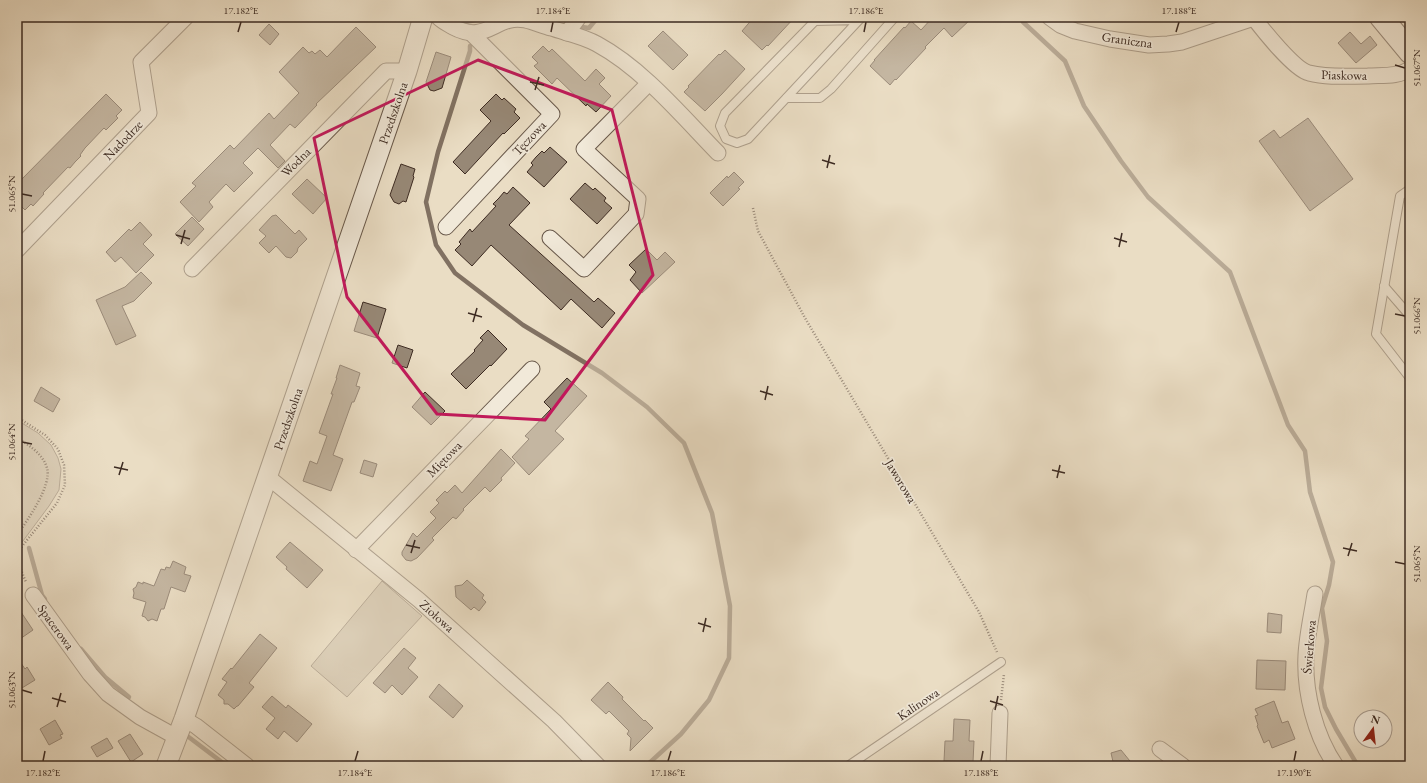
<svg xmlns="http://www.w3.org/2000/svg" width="1427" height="783" font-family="'EB Garamond',serif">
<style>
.green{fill:#cdbfa8;stroke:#857565}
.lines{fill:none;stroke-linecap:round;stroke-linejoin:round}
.stream{stroke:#817162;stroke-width:4.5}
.building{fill:#978876;stroke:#3d2b22}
.service-casing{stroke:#68584a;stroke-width:10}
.minor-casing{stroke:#68584a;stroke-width:17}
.tertiary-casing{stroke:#68584a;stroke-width:21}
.secondary-casing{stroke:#3d2b22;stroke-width:24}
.path{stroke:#3d2b22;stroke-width:2.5;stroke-dasharray:1 2;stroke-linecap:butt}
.service{stroke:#f1e9d9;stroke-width:8}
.minor{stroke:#f1e9d9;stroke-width:15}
.tertiary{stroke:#f1e9d9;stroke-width:19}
.secondary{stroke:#f1e9d9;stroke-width:22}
.marked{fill:none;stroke:#c2185b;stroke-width:3;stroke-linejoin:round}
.ticks{fill:none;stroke:#3d2b22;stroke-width:1.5}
.labels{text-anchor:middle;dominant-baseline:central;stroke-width:3.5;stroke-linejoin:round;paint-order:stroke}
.street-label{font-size:13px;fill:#3d2b22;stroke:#f1e9d9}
.neatline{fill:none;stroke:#3d2b22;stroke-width:1.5}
.ticks-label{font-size:10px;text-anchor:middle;fill:#3d2b22}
</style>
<rect width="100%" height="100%" fill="#eaddc4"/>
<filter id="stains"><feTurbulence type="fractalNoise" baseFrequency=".005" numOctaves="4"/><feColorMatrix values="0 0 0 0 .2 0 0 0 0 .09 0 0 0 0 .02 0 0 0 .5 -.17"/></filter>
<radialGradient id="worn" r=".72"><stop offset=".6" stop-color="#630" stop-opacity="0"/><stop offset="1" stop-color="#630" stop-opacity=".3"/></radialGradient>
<g class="green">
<polygon points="17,420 38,433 51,445 58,458 61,469 59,490 49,506 17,549"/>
<polygon points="382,581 422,616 347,697 311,666"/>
</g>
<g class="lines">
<g class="stream">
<polyline points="456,17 466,22 480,19 483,17"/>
<polyline points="556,17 568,21"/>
<polyline points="1021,17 1023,22 1065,61 1084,106 1121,161 1148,197 1230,272 1288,425 1305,451 1310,492 1333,562 1329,585 1322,608 1327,641 1321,688 1325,707 1336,729 1358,766"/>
<polyline points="582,27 589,28 598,17"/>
<polyline points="470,46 470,51 438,152 426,202 436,245 455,273 523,325 602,373 647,407 684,443 712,513 730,606 729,658 709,700 681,734 646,766"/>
<polyline points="29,548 42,595 45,599"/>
<polyline points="81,649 105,677 129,697"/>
<polyline points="186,735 227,766"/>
</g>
</g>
<g class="building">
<polygon points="754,17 795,17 768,46 767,45 762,50 742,31"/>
<polygon points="933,17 973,17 952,37 944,28 925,47 926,48 896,80 895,79 890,85 870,66 875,60 874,60 904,27 905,28 911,21 921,30"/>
<polygon points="269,24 279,34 270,45 259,35"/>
<polygon points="356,27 376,47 316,104 317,105 295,128 290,124 270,145 285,161 278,168 258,148 243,163 253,173 234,192 226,184 209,202 213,207 199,222 180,202 196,186 192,183 230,145 234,149 269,113 274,119 299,93 279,72 303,47 309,53 312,51 315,54 320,50 327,57"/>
<polygon points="663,31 688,55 673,70 648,46"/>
<polygon points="1350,32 1361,44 1370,36 1377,45 1356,63 1338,43"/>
<polygon points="543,46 549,52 552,49 585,81 596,69 605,78 599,84 611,96 596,112 587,104 586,106 557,78 552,84 534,66 538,63 532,57"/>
<polygon points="725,50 745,69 722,94 705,111 684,92 689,87 688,86 719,54 720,55"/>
<polygon points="436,52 451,57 442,88 434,91 430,90 426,82"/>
<polygon points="106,94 122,110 116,116 118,118 106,130 104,128 85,148 80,155 81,156 75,162 70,168 68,167 43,193 44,194 33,206 31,204 25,210 17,202 17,184"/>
<polygon points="496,94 502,100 504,98 516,109 514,112 520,118 504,134 503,133 465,174 453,162 491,121 480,110"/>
<polygon points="1308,118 1353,179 1310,211 1259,141 1274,130 1280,138"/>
<polygon points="550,147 567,162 544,187 527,172 533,165 531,163 536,157 542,151 544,153"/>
<polygon points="401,164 415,169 413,176 414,177 406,202 403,201 399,204 394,202 390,195"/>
<polygon points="734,172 744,182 738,188 740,189 723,206 710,193 727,176 728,178"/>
<polygon points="307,179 327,198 313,214 292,194"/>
<polygon points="585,183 593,190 595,188 606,198 604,201 612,208 597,224 570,199"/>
<polygon points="513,187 530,203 509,225 594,302 598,298 615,313 602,328 571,299 561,310 491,245 472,266 455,250 461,244 459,242 470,229 472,232 496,206 493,204 499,198 504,192 507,194"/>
<polygon points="276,215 295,234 299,230 307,239 298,248 297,252 291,258 286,257 276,246 269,253 259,243 266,236 259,230 272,216"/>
<polygon points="192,217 204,229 188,246 175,234"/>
<polygon points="140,222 152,235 143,244 154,255 136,273 121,257 115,262 106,252 129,229 131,231"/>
<polygon points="646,249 657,260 665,252 675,262 642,293 630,280 636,272 629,265"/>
<polygon points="141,272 152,283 134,301 122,306 136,336 116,345 96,300 125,287"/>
<polygon points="363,302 386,309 377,338 354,331"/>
<polygon points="488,330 507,349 491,366 490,365 466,389 451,374 475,351 474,350 483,340 480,338"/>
<polygon points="398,345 413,350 407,368 392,363"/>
<polygon points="340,365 360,373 356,386 360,387 354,402 352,402 333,455 343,459 331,491 303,481 310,461 317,464 327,436 319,433 333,394 331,394 337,378 336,378"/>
<polygon points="567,378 587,396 555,431 564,439 529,475 512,457 529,439 525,436 551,409 544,402"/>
<polygon points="41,387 60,399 53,412 34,401"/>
<polygon points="425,392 445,411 431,425 412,407"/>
<polygon points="501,449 515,463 501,478 502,480 490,492 485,487 463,509 464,510 456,519 453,517 432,538 434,540 417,558 411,561 406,560 402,555 402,552 413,533 417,537 436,518 430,512 439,503 436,500 445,491 447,493 455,485 462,493"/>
<polygon points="364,460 377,464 373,477 360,473"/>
<polygon points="290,542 323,570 307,588 286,569 287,567 276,557"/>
<polygon points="173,561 186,567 184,574 191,576 185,592 171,587 164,609 161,609 157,621 152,619 148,621 145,617 142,616 146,602 133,598 134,593 133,589 136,587 138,582 143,584 143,582 154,586 161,569 165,570 166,567 170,568"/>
<polygon points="467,580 484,595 482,598 486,602 479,611 474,607 471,610 456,597 455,586 462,585"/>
<polygon points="17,606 33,630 17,641"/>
<polygon points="1268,613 1282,615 1281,633 1267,632"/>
<polygon points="260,634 277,648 249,683 254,687 238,706 237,706 234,709 228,704 224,704 224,700 218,695 227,682 222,679 231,668 232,669"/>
<polygon points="404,648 416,658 408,668 418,677 402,695 392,685 385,693 373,683"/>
<polygon points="17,657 25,669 27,667 35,680 17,691"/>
<polygon points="1257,660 1286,661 1285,690 1256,689"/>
<polygon points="608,682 623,697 622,699 644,721 645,720 653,728 630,751 631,738 627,734 629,731 609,711 606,714 591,700"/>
<polygon points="439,684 463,706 453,718 429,697"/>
<polygon points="272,696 286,708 288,705 312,724 297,742 284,731 278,739 266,729 275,718 262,707"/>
<polygon points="1274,701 1282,723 1288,721 1295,739 1272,748 1269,740 1264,743 1257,726 1258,725 1255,716 1258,715 1255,709"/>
<polygon points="954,719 970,720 969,741 974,741 973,762 944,761 945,741 953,741"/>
<polygon points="55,720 63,734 60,735 62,738 49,745 40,729"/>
<polygon points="130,734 143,754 131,762 118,741"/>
<polygon points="107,738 113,748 97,757 91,747"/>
<polygon points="1121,750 1134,766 1114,766 1111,753"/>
</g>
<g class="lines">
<defs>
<g id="service">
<polyline points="859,20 815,21 725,113 720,126 726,139 737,143 748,139 859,20 862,17"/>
<polyline points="787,98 820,98 831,89 895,17"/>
<polyline points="1410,189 1400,196 1376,334 1410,378"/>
<polyline points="1384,286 1410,316"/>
<polyline points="848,766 1001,662"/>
</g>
<g id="minor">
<path d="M438,17C443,22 448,24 453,27C487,45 496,14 525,20C534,22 543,26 551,28C566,33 583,36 597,44C643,69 682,116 718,153"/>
<polyline points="1049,17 1060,25 1075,31 1110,39 1149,45 1168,44 1182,42 1254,18"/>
<path d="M1253,17C1263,30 1295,70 1309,73C1328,78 1349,76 1368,76C1382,75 1398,77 1410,69"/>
<polyline points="567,33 579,17"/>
<polyline points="446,227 552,114 472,34"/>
<polyline points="550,238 584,269 636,214 638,199 584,149 649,83"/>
<polyline points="17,250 149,113 141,62 186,17"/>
<polyline points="192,269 386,71 407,71"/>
<polyline points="268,477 419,600 554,721 598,766"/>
<polyline points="356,550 532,369"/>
<path d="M1315,594C1312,614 1307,635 1306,655C1304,691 1315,736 1336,766"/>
<polyline points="33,595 90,674 108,694 140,717 178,738"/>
<polyline points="184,719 196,726 247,766"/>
<polyline points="1160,749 1183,766"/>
<polyline points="998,766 1000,713"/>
</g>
<polyline id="tertiary" points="166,766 184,719 407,71 423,17"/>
<polyline id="secondary" points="1381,17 1410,52"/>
</defs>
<use href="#service" class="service-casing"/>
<use href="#minor" class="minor-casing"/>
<use href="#tertiary" class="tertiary-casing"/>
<use href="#secondary" class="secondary-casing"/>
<g class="path">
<polyline points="753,208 758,231 805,318 979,612 997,652"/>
<path d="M17,417L45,435L58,449L64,465L65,485L57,503L19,550C18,563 21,571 26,582"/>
<path d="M17,438C29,445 43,454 47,468C52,486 27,521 17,535"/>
<polyline points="1001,700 1004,674"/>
</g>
<use href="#service" class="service"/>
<use href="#minor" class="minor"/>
<use href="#tertiary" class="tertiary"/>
<use href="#secondary" class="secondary"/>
</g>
<path d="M0 0H1427V783H0ZM478,60L612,110L653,275L545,420L437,414L347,297L314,138Z" fill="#eaddc4" fill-opacity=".55" fill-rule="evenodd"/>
<path class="marked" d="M478,60L612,110L653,275L545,420L437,414L347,297L314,138Z"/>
<path class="ticks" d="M238,32L241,22M551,32L553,22M864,32L866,22M1176,32L1179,22M1395,65L1405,68M530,82L544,85M535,90L539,77M822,160L835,164M827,168L830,155M22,194L32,196M176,235L190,239M1114,238L1127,242M181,244L185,230M1119,247L1122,233M468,313L482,317M1395,314L1405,316M473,322L477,308M760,391L773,395M765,400L768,386M22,442L32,444M114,467L128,470M1052,470L1065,473M119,475L123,462M1057,478L1060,465M406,545L420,548M1343,548L1357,551M411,553L415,540M1348,556L1352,543M1395,562L1405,564M698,623L711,627M703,632L706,618M22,690L32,693M52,698L66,702M990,701L1003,705M57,707L61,693M995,710L998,696M43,761L45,751M355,761L358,751M668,761L671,751M981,761L983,751M1294,761L1296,751"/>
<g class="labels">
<g class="street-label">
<text transform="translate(1127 40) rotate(8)">Graniczna</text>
<text transform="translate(1344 75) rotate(1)">Piaskowa</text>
<text transform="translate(393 113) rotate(-71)">Przedszkolna</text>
<text transform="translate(529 138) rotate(-47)">Tęczowa</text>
<text transform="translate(123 140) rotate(-46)">Nadodrze</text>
<text transform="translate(296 162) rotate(-45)">Wodna</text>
<text transform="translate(288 419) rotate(-71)">Przedszkolna</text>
<text transform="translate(444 459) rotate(-46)">Miętowa</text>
<text transform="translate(901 481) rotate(59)">Jaworowa</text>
<text transform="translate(437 616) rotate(42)">Ziołowa</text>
<text transform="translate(56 627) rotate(54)">Spacerowa</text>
<text transform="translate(1309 647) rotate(-85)">Świerkowa</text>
<text transform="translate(918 704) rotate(-34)">Kalinowa</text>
</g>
</g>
<rect width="1427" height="783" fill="none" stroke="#eaddc4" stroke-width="44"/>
<g transform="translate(1373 729) rotate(15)"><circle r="19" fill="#f1e9d9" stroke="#a99d90"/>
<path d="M0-3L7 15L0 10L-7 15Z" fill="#8f2418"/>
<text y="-6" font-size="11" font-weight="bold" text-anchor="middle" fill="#3d2b22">N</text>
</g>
<rect x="22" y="22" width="1383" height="739" class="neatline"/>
<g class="ticks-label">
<text x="241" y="14">17.182°E</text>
<text x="553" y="14">17.184°E</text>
<text x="866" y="14">17.186°E</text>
<text x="1179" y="14">17.188°E</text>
<text transform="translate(1416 68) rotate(-90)" y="4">51.067°N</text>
<text transform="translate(11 194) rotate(-90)" y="4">51.065°N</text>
<text transform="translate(1416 316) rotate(-90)" y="4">51.066°N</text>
<text transform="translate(11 442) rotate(-90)" y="4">51.064°N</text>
<text transform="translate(1416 564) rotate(-90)" y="4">51.065°N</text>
<text transform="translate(11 690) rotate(-90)" y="4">51.063°N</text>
<text x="43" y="776">17.182°E</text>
<text x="355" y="776">17.184°E</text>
<text x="668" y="776">17.186°E</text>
<text x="981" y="776">17.188°E</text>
<text x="1294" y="776">17.190°E</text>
</g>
<rect width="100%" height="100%" filter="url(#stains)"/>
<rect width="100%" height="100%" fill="url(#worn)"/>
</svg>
